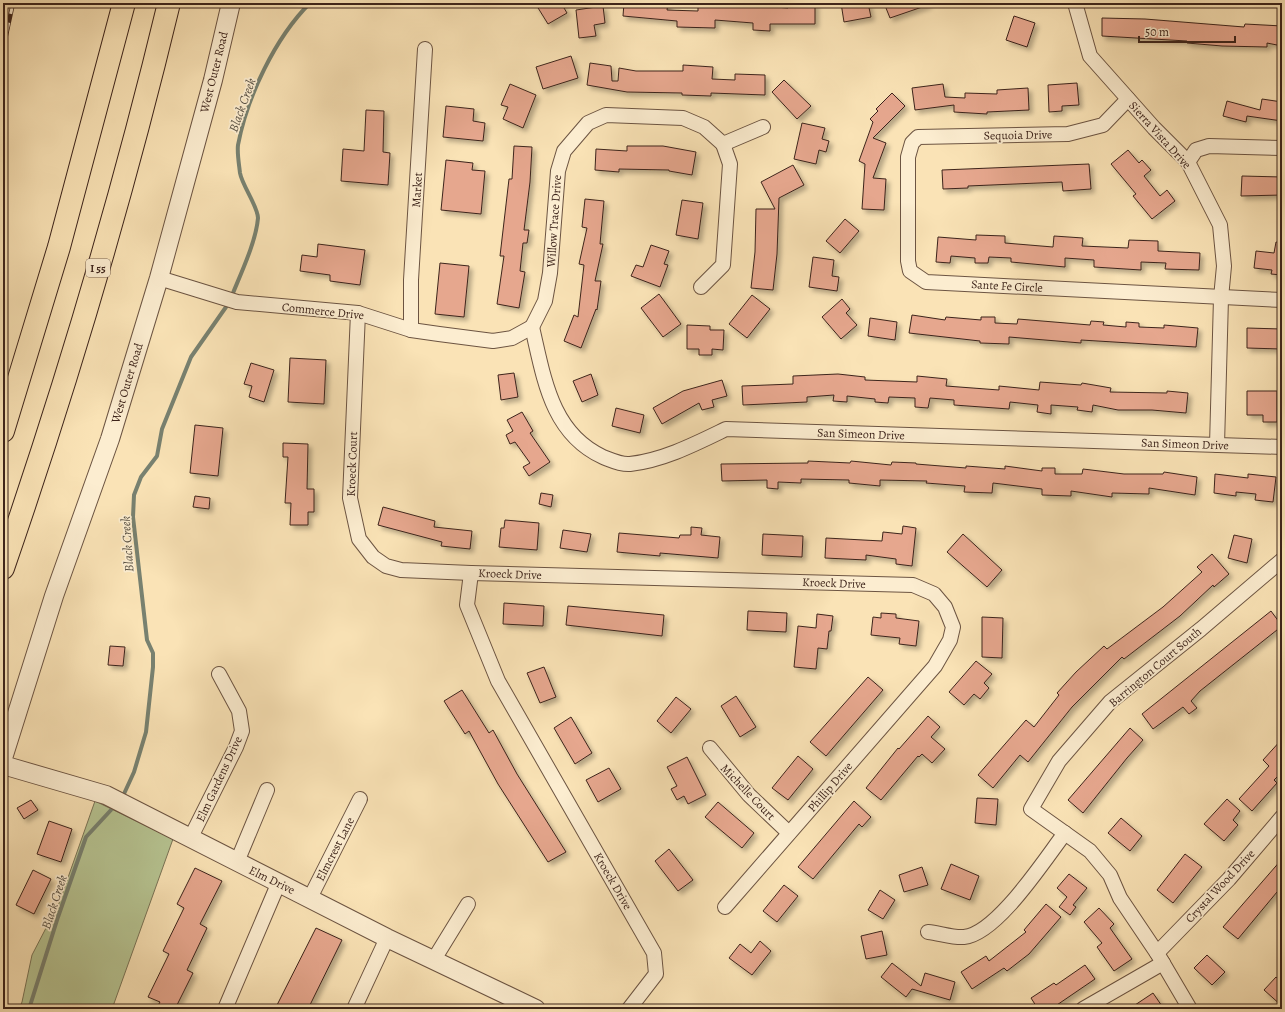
<svg xmlns="http://www.w3.org/2000/svg" width="1285" height="1012" font-family="Alegreya,serif">
<style>
.green{fill:#b7c593;stroke:#7a7457}
.lines{fill:none;stroke-linecap:round;stroke-linejoin:round}
.stream{stroke:#788170;stroke-width:4}
.building{fill:#e6a78e;stroke:#3d241b;filter:url(#shadow)}
.minor-casing{stroke:#6c5442;stroke-width:16}
.tertiary-casing{stroke:#6c5442;stroke-width:20}
.motorway-casing{stroke:#3d241b;stroke-width:24}
.minor{stroke:#fcedd0;stroke-width:14}
.tertiary{stroke:#fcedd0;stroke-width:18}
.motorway{stroke:#fae3b6;stroke-width:22}
.rail-casing{stroke:#3d241b;stroke-width:4.5}
.rail{stroke:#fcedd0;stroke-width:3;stroke-dasharray:9;stroke-linecap:butt}
.labels{text-anchor:middle;dominant-baseline:central;stroke-width:3.5;stroke-linejoin:round;paint-order:stroke}
.shield{fill:#fcedd0;stroke:#766051;stroke-width:1}
.shield-label{font-size:11px;font-weight:bold;fill:#3d241b}
.street-label{font-size:12px;fill:#3d241b;stroke:#fcedd0}
.water-label{font-size:13px;font-style:italic;fill:#5a5245;stroke:#fcedd0}
</style>
<defs>
<filter id="shadow"><feDropShadow dx="3.5" dy="3.5" stdDeviation="2" flood-color="#0004"/></filter>
</defs>
<rect width="100%" height="100%" fill="#fae3b6"/>
<filter id="stains"><feTurbulence type="fractalNoise" baseFrequency=".005" numOctaves="4"/><feColorMatrix values="0 0 0 0 .2 0 0 0 0 .09 0 0 0 0 .02 0 0 0 .5 -.17"/></filter>
<radialGradient id="worn" r=".72"><stop offset=".6" stop-color="#630" stop-opacity="0"/><stop offset="1" stop-color="#630" stop-opacity=".3"/></radialGradient>
<polygon class="green" points="95,801 173,839 112,1009 19,1009 22,1002 32,955 59,903"/>
<g class="lines">
<g class="stream">
<path d="M233,293C242,271 256,241 258,218C258,207 242,185 240,173C239,164 237,153 238,145C247,97 275,38 310,3"/>
<polyline points="123,796 134,772 146,732 153,667 153,653 147,640 133,517 134,495 141,477 157,456 162,429 191,357 226,307"/>
<polyline points="29,1009 58,917 86,837 111,810"/>
</g>
</g>
<g class="building">
<polygon points="535,3 561,3 567,13 548,24"/>
<polygon points="624,3 668,3 667,10 698,11 698,3 725,3 788,8 788,3 815,3 815,24 770,24 770,31 753,30 753,23 715,20 715,28 677,27 677,21 623,16"/>
<polygon points="841,3 868,3 871,17 844,22"/>
<polygon points="884,3 928,3 928,5 890,18"/>
<polygon points="603,6 605,23 594,25 596,36 579,38 576,10"/>
<polygon points="1014,16 1035,23 1027,47 1006,40"/>
<polygon points="1102,18 1145,19 1244,27 1245,24 1282,26 1282,46 1267,43 1267,47 1222,46 1187,43 1187,41 1102,36"/>
<polygon points="571,56 578,78 543,89 536,67"/>
<polygon points="590,63 611,66 612,81 618,81 619,68 636,71 683,71 683,65 713,67 712,79 735,80 735,74 765,75 765,95 711,93 711,96 682,95 682,93 627,92 587,85"/>
<polygon points="784,80 811,106 797,119 772,92"/>
<polygon points="1077,83 1079,105 1062,106 1062,111 1049,112 1048,85"/>
<polygon points="510,84 536,95 523,128 503,119 508,107 501,105"/>
<polygon points="943,84 945,97 965,98 965,93 997,94 997,90 1028,88 1029,110 987,112 987,114 954,112 954,105 915,110 912,88"/>
<polygon points="892,93 905,106 873,138 886,143 873,178 886,179 884,210 862,209 865,164 859,161 873,122 870,119 878,111 876,109"/>
<polygon points="1262,99 1282,102 1282,121 1247,116 1246,122 1223,116 1227,101 1260,110"/>
<polygon points="446,106 474,109 473,121 485,123 483,141 443,137"/>
<polygon points="366,110 384,111 383,152 390,153 388,185 341,181 343,149 364,151"/>
<polygon points="802,123 825,128 822,139 829,141 826,152 819,150 816,164 794,159"/>
<polygon points="514,146 532,147 530,182 524,230 529,230 527,243 523,243 520,271 525,272 519,308 497,304 504,256 500,256 509,179 512,179"/>
<polygon points="627,146 663,146 696,152 692,175 669,171 669,170 619,169 619,172 595,170 596,149 627,151"/>
<polygon points="1128,150 1139,163 1142,160 1151,170 1144,176 1160,196 1167,190 1175,201 1152,219 1133,196 1136,194 1111,164"/>
<polygon points="446,160 473,163 472,170 485,171 481,214 441,210"/>
<polygon points="1089,164 1091,189 1063,191 1062,182 968,186 968,188 943,189 942,170"/>
<polygon points="793,165 804,185 779,198 777,254 773,290 751,288 755,252 756,209 775,209 761,182"/>
<polygon points="1242,176 1282,177 1282,195 1241,196"/>
<polygon points="585,199 604,201 600,244 603,244 595,281 601,281 597,310 596,309 581,348 564,341 574,315 578,317 584,265 579,264 587,228 582,227"/>
<polygon points="682,200 703,203 698,239 676,235"/>
<polygon points="845,219 859,231 840,253 826,241"/>
<polygon points="976,235 1005,236 1005,243 1053,247 1054,236 1083,238 1082,246 1128,248 1129,240 1158,241 1158,251 1200,253 1199,270 1165,269 1166,263 1141,262 1141,270 1094,267 1094,260 1065,258 1065,267 1011,262 1011,258 989,257 988,263 975,263 975,258 951,256 950,263 936,262 938,237 976,240"/>
<polygon points="1276,242 1282,243 1282,275 1271,274 1272,270 1254,268 1256,251 1274,253"/>
<polygon points="318,244 365,250 360,285 330,281 330,275 300,271 302,255 317,257"/>
<polygon points="651,245 669,251 664,264 668,265 660,287 631,276 636,265 643,267"/>
<polygon points="813,257 834,260 832,276 839,277 837,291 809,287"/>
<polygon points="440,263 469,266 464,317 435,314"/>
<polygon points="659,294 681,324 663,337 641,308"/>
<polygon points="752,295 770,309 747,338 729,324"/>
<polygon points="842,299 850,309 846,313 857,325 841,339 822,317"/>
<polygon points="912,315 945,320 946,317 981,320 981,317 995,317 995,323 1017,324 1018,319 1090,325 1091,321 1104,322 1103,325 1126,327 1126,322 1139,323 1139,327 1164,328 1164,325 1198,328 1196,347 1081,340 1081,343 1009,337 1009,344 980,343 980,341 909,333"/>
<polygon points="870,318 897,322 895,340 868,336"/>
<polygon points="687,325 710,326 710,330 724,330 723,350 712,349 712,355 699,355 699,349 687,349"/>
<polygon points="1247,328 1281,329 1281,349 1247,348"/>
<polygon points="290,358 326,360 324,404 288,402"/>
<polygon points="251,363 274,370 264,402 249,397 252,386 244,384"/>
<polygon points="514,373 518,397 501,400 498,375"/>
<polygon points="591,374 598,395 582,402 573,381"/>
<polygon points="838,374 865,377 865,380 917,382 917,376 947,379 946,386 999,390 999,386 1039,390 1040,382 1081,385 1082,383 1111,388 1110,392 1167,393 1167,391 1188,393 1186,413 1152,410 1118,410 1093,405 1092,412 1077,410 1078,407 1051,405 1051,414 1037,412 1038,405 1010,402 1009,409 954,405 954,400 930,398 928,408 915,407 915,398 889,397 888,403 875,402 875,399 847,396 847,402 833,401 834,395 807,397 807,402 743,405 742,386 793,384 793,376"/>
<polygon points="722,380 727,396 712,400 714,407 702,410 699,403 662,424 653,408 683,391"/>
<polygon points="1247,391 1277,391 1277,422 1263,422 1263,415 1247,415"/>
<polygon points="616,408 644,415 640,433 612,426"/>
<polygon points="522,412 533,431 530,433 550,462 529,476 523,467 530,463 515,442 510,444 506,435 513,431 507,420"/>
<polygon points="195,425 223,428 218,476 190,473"/>
<polygon points="283,443 308,444 307,489 314,489 314,512 308,512 308,525 290,525 291,503 285,503 288,457 283,457"/>
<polygon points="808,461 850,463 851,461 891,465 892,462 916,463 916,464 966,468 966,466 1005,469 1005,466 1042,471 1042,468 1055,468 1055,474 1082,474 1083,469 1124,474 1163,474 1164,472 1197,477 1195,495 1149,488 1149,494 1112,493 1112,497 1071,491 1071,496 1042,495 1042,489 993,483 992,493 964,492 965,486 926,483 927,481 880,480 880,486 849,483 849,480 801,479 801,483 778,482 778,489 767,488 767,480 722,481 721,464 808,463"/>
<polygon points="1215,474 1248,478 1248,474 1276,477 1273,502 1255,500 1256,494 1236,492 1236,496 1214,493"/>
<polygon points="541,493 553,495 551,507 539,504"/>
<polygon points="195,496 210,498 209,509 193,507"/>
<polygon points="383,507 435,521 434,527 472,531 470,549 441,546 442,542 378,525"/>
<polygon points="505,520 539,523 537,550 499,547 501,528 504,528"/>
<polygon points="903,526 916,528 912,566 896,564 896,559 866,555 866,560 825,558 826,538 882,541 883,532 902,534"/>
<polygon points="691,527 702,528 701,535 720,537 718,558 660,553 660,556 617,552 619,533 679,538 680,535 691,535"/>
<polygon points="563,530 591,534 587,552 560,548"/>
<polygon points="763,534 803,536 802,557 762,555"/>
<polygon points="963,534 1002,570 987,587 947,552"/>
<polygon points="1234,535 1252,539 1247,563 1228,558"/>
<polygon points="1212,554 1229,574 1214,587 1213,585 1180,616 1124,659 1122,657 1072,707 1028,762 1020,755 993,788 978,775 1026,720 1034,727 1059,695 1057,693 1076,672 1104,646 1107,649 1163,607 1202,572 1197,567"/>
<polygon points="504,603 544,606 543,626 503,624"/>
<polygon points="568,606 664,615 662,636 566,625"/>
<polygon points="748,611 787,613 786,632 747,630"/>
<polygon points="1271,611 1282,626 1200,691 1191,701 1197,708 1189,714 1183,707 1153,729 1142,714"/>
<polygon points="881,613 896,614 896,618 919,621 916,646 899,644 900,638 871,635 873,617 881,618"/>
<polygon points="817,614 833,616 831,631 829,631 827,649 818,648 816,669 794,667 798,626 816,628"/>
<polygon points="982,617 1003,618 1002,658 982,657"/>
<polygon points="110,646 125,647 123,666 108,665"/>
<polygon points="976,661 992,674 984,683 989,688 980,699 974,694 964,705 949,692"/>
<polygon points="544,667 556,697 540,703 527,673"/>
<polygon points="868,677 883,690 826,756 810,742"/>
<polygon points="462,690 489,733 493,730 517,774 566,852 548,862 498,784 469,731 465,734 444,701"/>
<polygon points="736,696 756,727 740,737 721,706"/>
<polygon points="676,697 691,709 671,733 657,721"/>
<polygon points="928,716 940,727 931,737 945,749 932,763 922,754 919,757 918,756 881,800 866,788 898,748 899,749"/>
<polygon points="571,717 592,753 575,764 554,728"/>
<polygon points="1130,728 1143,740 1127,758 1083,813 1068,800"/>
<polygon points="1282,739 1282,772 1274,780 1277,783 1252,811 1239,799 1269,766 1263,760"/>
<polygon points="798,756 813,769 788,800 772,788"/>
<polygon points="687,757 706,795 688,804 684,796 677,800 671,789 677,786 667,767"/>
<polygon points="609,768 621,789 598,802 586,780"/>
<polygon points="977,798 998,799 996,825 975,823"/>
<polygon points="1227,799 1240,811 1233,820 1238,825 1224,841 1204,824"/>
<polygon points="31,800 38,810 24,819 17,808"/>
<polygon points="854,801 871,817 862,827 859,824 813,879 798,867"/>
<polygon points="718,802 754,833 742,848 705,817"/>
<polygon points="1121,818 1142,836 1130,851 1108,833"/>
<polygon points="49,821 72,829 61,862 37,854"/>
<polygon points="669,849 693,880 678,891 655,861"/>
<polygon points="1185,854 1202,867 1173,903 1157,890"/>
<polygon points="1282,859 1282,896 1277,892 1238,939 1223,927"/>
<polygon points="951,864 979,876 970,900 941,889"/>
<polygon points="922,867 928,885 904,892 899,875"/>
<polygon points="195,868 222,881 200,924 207,928 187,970 193,973 175,1009 156,1009 160,1002 148,997 169,954 163,951 184,908 177,904"/>
<polygon points="33,870 51,879 34,914 16,905"/>
<polygon points="1069,874 1087,888 1073,905 1076,907 1070,915 1059,907 1067,897 1057,888"/>
<polygon points="784,885 798,896 777,922 763,911"/>
<polygon points="880,890 895,900 883,919 868,910"/>
<polygon points="1046,904 1061,917 1029,954 1007,971 1004,968 972,989 961,972 986,956 989,961 1026,932 1024,930"/>
<polygon points="1099,908 1114,924 1110,928 1132,959 1114,971 1097,947 1102,943 1084,922"/>
<polygon points="316,928 342,940 308,1009 275,1009"/>
<polygon points="882,931 887,955 866,959 861,936"/>
<polygon points="760,941 771,951 752,975 729,958 740,944 751,953"/>
<polygon points="1207,955 1225,972 1212,985 1194,968"/>
<polygon points="892,963 921,986 925,973 955,982 950,1000 912,989 906,997 881,977"/>
<polygon points="1085,965 1095,979 1051,1009 1038,1009 1031,998 1054,983 1056,985"/>
<polygon points="1276,977 1282,982 1282,1006 1264,990"/>
<polygon points="1153,993 1164,1009 1129,1009"/>
</g>
<g class="lines">
<defs>
<g id="minor">
<polyline points="1075,3 1090,56 1154,128 1188,162 1220,225 1224,266 1221,298 1217,445"/>
<polyline points="1128,99 1103,125 1068,134 918,137 912,143 908,157 908,261 910,271 926,282 1282,300"/>
<polyline points="1188,162 1196,150 1209,146 1282,148"/>
<polyline points="159,278 237,302 358,313 411,330 439,334 493,341 512,338 532,327"/>
<polyline points="701,287 723,265 730,164 723,144"/>
<polyline points="358,313 350,498 359,539 373,557 386,566 401,570 471,573 913,585 934,594 945,607 953,627 950,640 935,666 725,907"/>
<path d="M532,327C544,378 551,433 603,457C611,460 621,465 630,464C664,460 695,444 726,429L1282,447"/>
<polyline points="532,327 545,301 550,273 558,171 564,151 588,123 606,115 683,118 704,127 723,144 763,127"/>
<polyline points="411,330 411,280 425,49"/>
<polyline points="471,573 467,605 498,681 654,953 656,974 629,1009"/>
<polyline points="710,748 749,795 789,833"/>
<polyline points="190,839 236,747 242,731 239,711 219,674"/>
<polyline points="237,862 267,790"/>
<polyline points="310,898 360,799"/>
<path d="M928,932C939,933 953,938 964,937C997,934 1045,859 1065,833"/>
<polyline points="1157,953 1229,879 1282,817"/>
<polyline points="433,961 468,904"/>
<polyline points="225,1009 279,882"/>
<polyline points="354,1009 387,938"/>
<polyline points="1083,1009 1163,963"/>
<polyline points="1190,1009 1157,953 1120,898 1110,875 1090,851 1031,809 1059,761 1110,702 1201,629 1282,560"/>
</g>
<g id="tertiary">
<polyline points="3,758 54,596 110,439 159,278 213,80 231,3"/>
<polyline points="3,765 106,795 387,938 536,1009"/>
</g>
<g id="motorway">
<polyline points="3,431 59,247 124,3"/>
<path d="M3,568C67,383 123,194 169,3"/>
</g>
</defs>
<use href="#minor" class="minor-casing"/>
<use href="#tertiary" class="tertiary-casing"/>
<use href="#motorway" class="motorway-casing"/>
<use href="#minor" class="minor"/>
<use href="#tertiary" class="tertiary"/>
<use href="#motorway" class="motorway"/>
<defs>
<polyline id="rail" points="3,49 13,3"/>
</defs>
<use href="#rail" class="rail-casing"/>
<use href="#rail" class="rail"/>
</g>
<g class="labels">
<rect class="shield" x="86" y="259" width="24" height="18" rx="3"/>
<g class="shield-label">
<text x="98" y="268">I 55</text>
</g>
<g class="street-label">
<text transform="translate(214 72) rotate(-76)">West Outer Road</text>
<text transform="translate(1018 135) rotate(-1)">Sequoia Drive</text>
<text transform="translate(1160 135) rotate(48)">Sierra Vista Drive</text>
<text transform="translate(417 190) rotate(-87)">Market</text>
<text transform="translate(554 221) rotate(-86)">Willow Trace Drive</text>
<text transform="translate(1007 286) rotate(3)">Sante Fe Circle</text>
<text transform="translate(323 311) rotate(6)">Commerce Drive</text>
<text transform="translate(127 383) rotate(-73)">West Outer Road</text>
<text transform="translate(861 434) rotate(2)">San Simeon Drive</text>
<text transform="translate(1185 444) rotate(2)">San Simeon Drive</text>
<text transform="translate(352 464) rotate(-88)">Kroeck Court</text>
<text transform="translate(510 574) rotate(2)">Kroeck Drive</text>
<text transform="translate(834 583) rotate(2)">Kroeck Drive</text>
<text transform="translate(1155 667) rotate(-40)">Barrington Court South</text>
<text transform="translate(219 779) rotate(-65)">Elm Gardens Drive</text>
<text transform="translate(830 787) rotate(-49)">Phillip Drive</text>
<text transform="translate(748 792) rotate(46)">Michelle Court</text>
<text transform="translate(335 849) rotate(-63)">Elmcrest Lane</text>
<text transform="translate(272 880) rotate(26)">Elm Drive</text>
<text transform="translate(613 881) rotate(60)">Kroeck Drive</text>
<text transform="translate(1220 886) rotate(-47)">Crystal Wood Drive</text>
</g>
<g class="water-label">
<text transform="translate(242 105) rotate(-70)">Black Creek</text>
<text transform="translate(127 544) rotate(-94)">Black Creek</text>
<text transform="translate(54 902) rotate(-72)">Black Creek</text>
</g>
</g>
<rect width="1285" height="1012" fill="none" stroke="#fae3b6" stroke-width="16"/>
<rect x="4" y="4" width="1277" height="1004" fill="none" stroke="#3d241b" stroke-width="2"/>
<rect x="8" y="8" width="1269" height="996" fill="none" stroke="#3d241b"/>
<path d="M1139 36v6h96v-6" fill="none" stroke="#3d241b" stroke-width="2"/>
<text x="1145" y="36" font-size="12" fill="#3d241b" stroke="#fcedd0" stroke-width="3" paint-order="stroke">50 m</text>
<rect width="100%" height="100%" filter="url(#stains)"/>
<rect width="100%" height="100%" fill="url(#worn)"/>
</svg>
